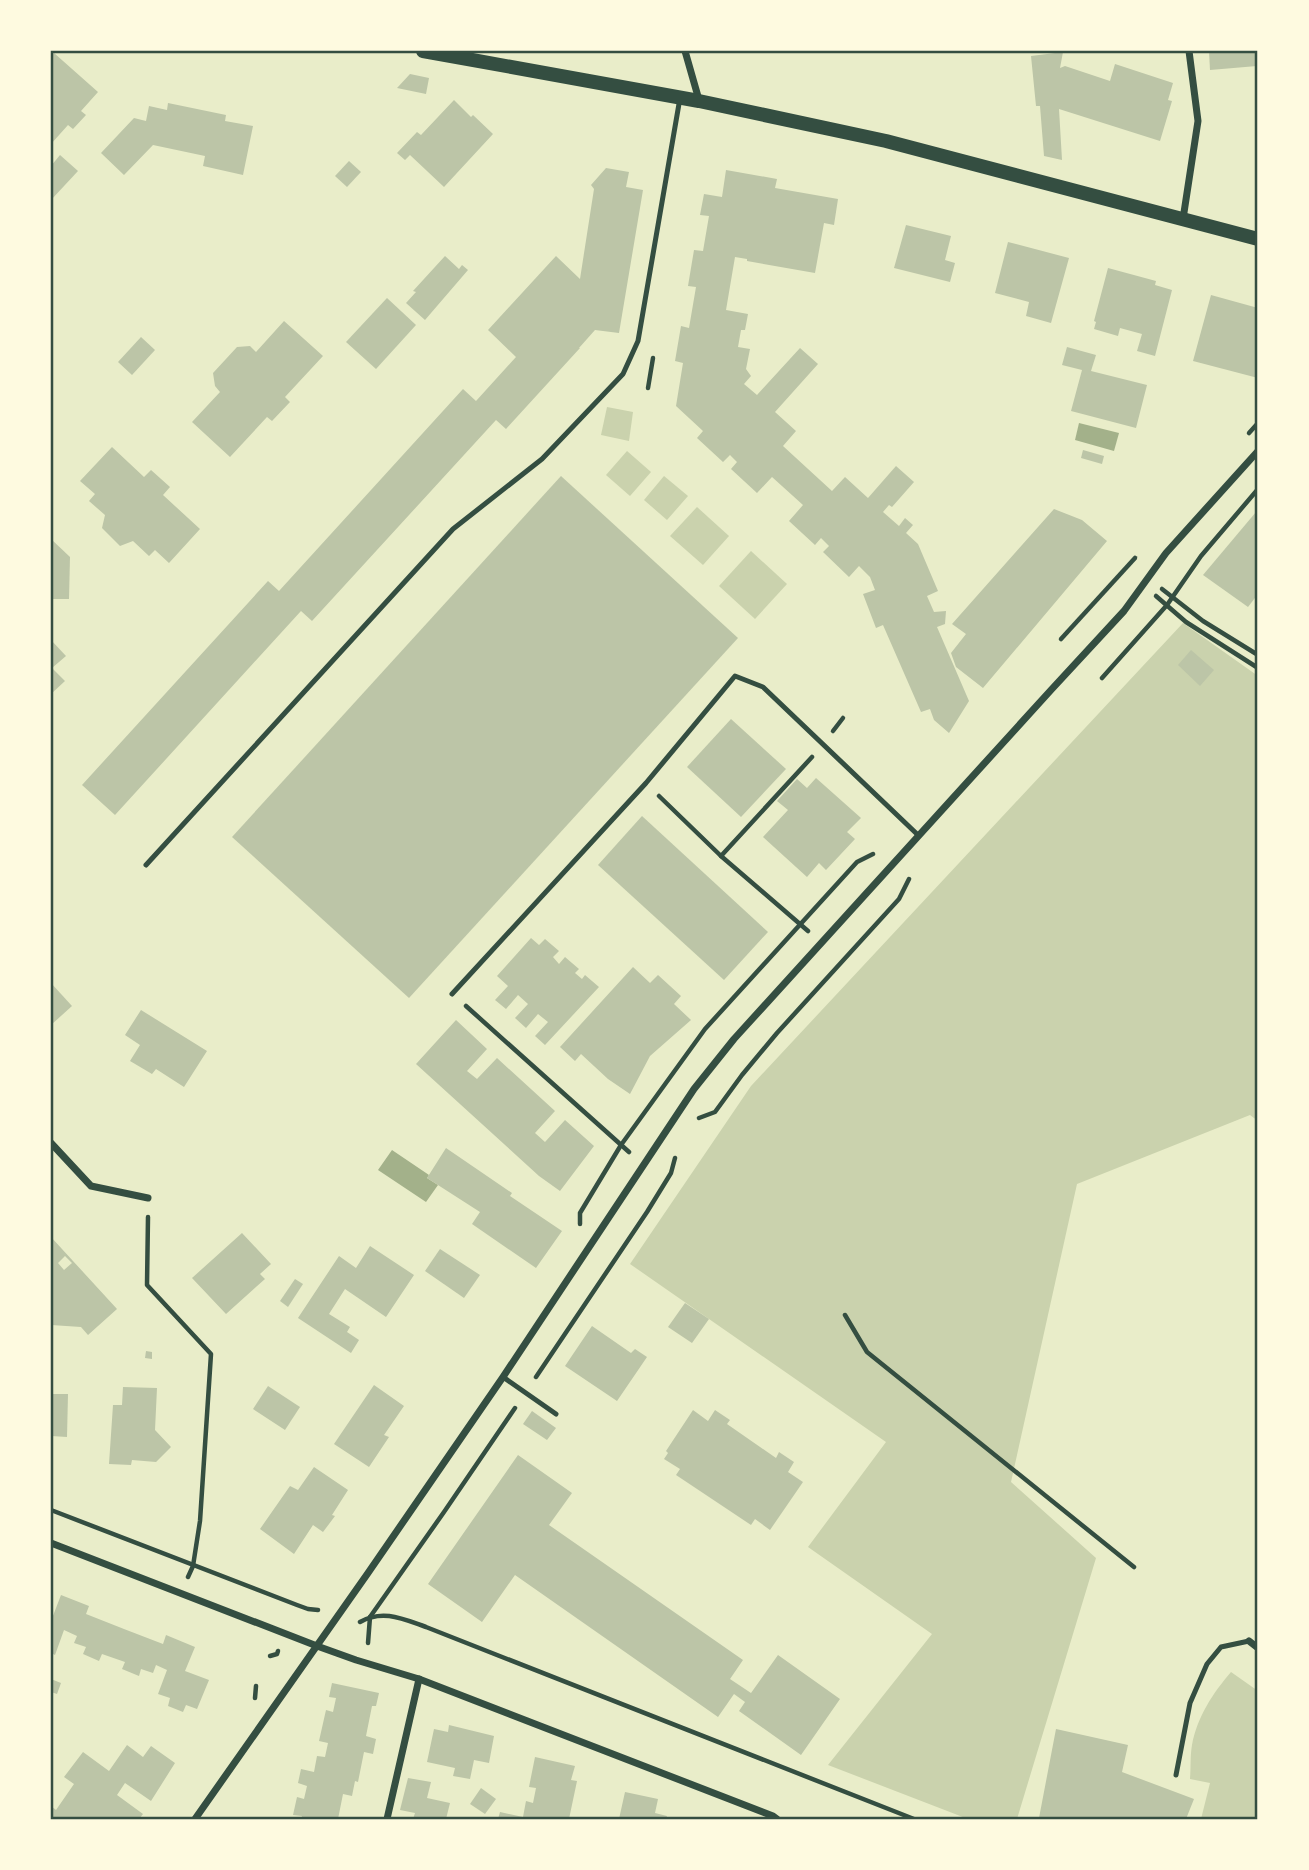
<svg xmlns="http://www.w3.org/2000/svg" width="1309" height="1870" font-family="'Asap Condensed',sans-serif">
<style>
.green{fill:#cad2ad}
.water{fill:#a3b18a}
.building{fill:#bcc5a7;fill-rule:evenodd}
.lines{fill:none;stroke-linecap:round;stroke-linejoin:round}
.path{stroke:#344e41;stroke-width:4.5}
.service{stroke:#344e41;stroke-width:5}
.minor{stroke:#344e41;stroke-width:7}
.secondary{stroke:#344e41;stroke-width:14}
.neatline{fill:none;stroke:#344e41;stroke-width:2.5}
</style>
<rect width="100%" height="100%" fill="#e9edc9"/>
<g class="green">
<polygon points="607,407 633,412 629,441 601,435"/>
<polygon points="627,451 651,472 630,496 606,475"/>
<polygon points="664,476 688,496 667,520 644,500"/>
<polygon points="697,507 729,536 703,565 670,536"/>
<polygon points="751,551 787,584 755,619 719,586"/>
<polygon points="1183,623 1258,676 1258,1121 1250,1115 1077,1184 1011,1482 1096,1558 1017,1819 968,1819 828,1765 932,1634 808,1547 886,1442 630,1264 751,1086"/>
<path d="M1231,1672L1258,1691V1819H1201L1210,1783L1190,1779C1191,1768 1190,1756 1192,1745C1197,1717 1213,1693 1231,1672Z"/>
</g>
<g class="water">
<polygon points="1079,423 1119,433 1114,451 1075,440"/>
<polygon points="392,1150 429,1175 427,1178 438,1185 426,1202 378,1170"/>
</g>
<g class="building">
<polygon points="1209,51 1256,51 1257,66 1210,70"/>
<polygon points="1063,52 1060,68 1065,66 1110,81 1115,64 1173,83 1168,100 1172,101 1160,141 1059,109 1062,160 1044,156 1040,106 1036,106 1031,56"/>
<polygon points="54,53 98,92 81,111 86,115 73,129 68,125 51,144 51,57"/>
<polygon points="410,74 429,78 426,94 397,88"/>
<polygon points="454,100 471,117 473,115 493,134 444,187 410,155 405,160 397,153 417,132 421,135"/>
<polygon points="168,103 226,115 225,121 253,126 243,175 203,166 205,156 153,145 124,175 101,153 134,118 146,121 149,106 167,110"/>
<polygon points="60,155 78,171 51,200 51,166"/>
<polygon points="349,161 361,172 347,187 335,176"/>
<polygon points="606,168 629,172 626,187 643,190 619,333 595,330 579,348 580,348 506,429 496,420 312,621 301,611 115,815 82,785 268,581 279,591 463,389 476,401 516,357 488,330 556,256 580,279 594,189 591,185"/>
<polygon points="726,170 777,179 775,188 838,199 834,225 824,223 815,273 747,261 747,259 735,257 726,310 748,314 745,330 741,330 738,347 750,349 746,369 751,376 744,384 757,395 800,348 818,364 775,412 796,431 783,446 832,491 845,477 868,498 896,466 914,482 892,507 889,505 883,512 899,526 905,518 913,525 906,533 918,544 938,591 927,596 934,612 946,611 945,624 937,627 969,701 949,733 934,720 930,709 921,712 883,625 876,628 863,594 875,590 870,577 859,566 849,577 823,552 829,546 821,538 815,545 789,521 803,505 772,477 757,493 731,469 737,462 730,455 723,462 697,438 703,431 676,406 683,363 675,361 681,326 689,328 696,287 688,286 694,250 703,251 709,216 700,215 704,194 722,197"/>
<polygon points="906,225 951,236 945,260 955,263 950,282 894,268"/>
<polygon points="1008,242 1069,258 1051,323 1026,316 1029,302 995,293"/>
<polygon points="445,256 459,269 462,265 468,270 425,320 406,303 416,292 413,291"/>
<polygon points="1108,268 1156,281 1155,285 1172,290 1155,356 1137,351 1142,334 1120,328 1118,336 1094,329 1096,322 1094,321"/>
<polygon points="1211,295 1258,308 1258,378 1193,361"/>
<polygon points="387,298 416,325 376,369 346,342"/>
<polygon points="284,321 323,356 285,397 290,402 272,421 267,417 230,457 192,422 220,392 215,386 213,373 237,347 250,346 256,352"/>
<polygon points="141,337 155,350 132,375 118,362"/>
<polygon points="1067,347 1096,355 1091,371 1147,385 1136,428 1071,411 1082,370 1062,365"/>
<polygon points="112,447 144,477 151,470 170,487 163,495 200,529 169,563 155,550 149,556 133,541 120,546 102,528 105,515 89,501 95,494 80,481"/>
<polygon points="1083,450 1104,456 1102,464 1081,458"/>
<polygon points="561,476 738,638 409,998 232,837"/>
<polygon points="1054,509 1082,520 1107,541 983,688 956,667 951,653 966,634 952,624"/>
<polygon points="1256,512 1258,514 1258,594 1248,607 1203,575"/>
<polygon points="51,539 70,557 69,599 51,599"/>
<polygon points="51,640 66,656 52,668 65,681 51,694"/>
<polygon points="1191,650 1214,670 1200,686 1178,665"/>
<polygon points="731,719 786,769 741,817 687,767"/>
<polygon points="816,778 861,818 847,832 855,839 826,870 819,863 807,877 763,837 788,810 777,801 797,779 807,788"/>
<polygon points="642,816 768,932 724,980 598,865"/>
<polygon points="531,938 539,945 545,939 559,951 553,957 559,964 565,957 579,969 575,973 582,979 585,975 599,987 545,1045 535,1036 548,1022 538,1014 526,1028 515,1018 528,1004 518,995 506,1009 495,1000 508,986 497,976"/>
<polygon points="633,967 650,983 658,975 681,996 674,1004 691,1020 650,1056 630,1094 608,1079 581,1054 575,1061 560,1047"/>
<polygon points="51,983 72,1006 51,1025"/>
<polygon points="141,1010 207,1051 184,1087 156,1069 152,1074 130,1061 140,1045 125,1035"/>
<polygon points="456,1020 487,1049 467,1071 477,1079 497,1058 555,1111 535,1133 545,1142 565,1120 594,1146 560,1191 539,1176 416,1064"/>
<polygon points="446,1148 512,1193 510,1196 562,1231 536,1268 472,1224 480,1212 427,1178"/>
<polygon points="242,1233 271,1264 260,1274 265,1279 226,1314 192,1278"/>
<path d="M51,1237L117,1309L88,1335L81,1327L51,1325ZM65,1256L72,1263L64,1270L58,1263Z"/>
<polygon points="370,1246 414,1275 386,1317 345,1289 329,1314 350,1327 347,1332 359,1340 351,1353 298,1318 339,1256 356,1268"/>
<polygon points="440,1249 480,1275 464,1298 425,1271"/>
<polygon points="295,1279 303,1284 288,1307 280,1301"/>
<polygon points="685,1303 709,1319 692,1343 668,1327"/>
<polygon points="592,1326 631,1353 635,1349 647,1357 617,1401 565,1366"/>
<polygon points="146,1351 152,1352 152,1359 145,1358"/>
<polygon points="374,1385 404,1406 384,1435 389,1437 369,1467 334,1444"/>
<polygon points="268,1386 300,1407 285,1430 253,1409"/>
<polygon points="123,1387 157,1388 155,1430 171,1447 156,1462 132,1460 131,1465 109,1464 113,1405 122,1405"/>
<polygon points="51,1394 68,1394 67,1437 51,1436"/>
<polygon points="693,1410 708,1421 715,1410 730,1420 727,1424 776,1458 779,1452 794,1462 788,1472 803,1482 770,1530 755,1519 751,1525 676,1475 680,1469 664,1459 668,1453 666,1451"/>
<polygon points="532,1411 556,1428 547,1440 523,1424"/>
<polygon points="518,1455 572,1493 549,1525 743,1660 730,1679 751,1693 778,1655 840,1699 801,1755 739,1711 745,1702 734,1694 718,1717 515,1575 482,1622 428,1584"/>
<polygon points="314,1467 348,1490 332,1515 335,1516 323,1532 313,1525 294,1554 260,1529 290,1486 298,1490"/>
<polygon points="61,1595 89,1606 86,1614 124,1629 163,1644 166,1635 195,1647 185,1671 209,1680 197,1709 186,1705 183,1712 168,1706 170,1698 158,1694 167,1670 156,1665 153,1673 141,1669 139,1676 122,1669 125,1662 102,1654 99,1661 83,1654 86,1647 74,1643 77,1636 64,1630 55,1655 51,1653 51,1621"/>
<polygon points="51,1679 61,1683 57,1694 51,1692"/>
<polygon points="332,1683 379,1693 376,1706 372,1706 366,1736 376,1739 373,1754 364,1752 358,1782 355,1781 352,1796 343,1794 338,1819 301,1819 302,1816 293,1815 297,1797 304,1799 307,1786 298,1783 301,1769 314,1772 317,1756 325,1757 328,1743 319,1741 326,1710 333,1712 336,1698 329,1697"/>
<polygon points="449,1725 494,1736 489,1763 474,1760 470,1779 453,1776 455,1768 427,1762 434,1729 448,1732"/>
<polygon points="1056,1729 1128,1745 1122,1772 1194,1799 1186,1819 1039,1818"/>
<polygon points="127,1745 143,1757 151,1746 175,1763 151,1801 125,1783 117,1795 143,1814 139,1819 51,1819 51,1806 56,1810 74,1784 64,1777 83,1752 109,1771"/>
<polygon points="535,1757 575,1766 571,1780 577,1781 569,1819 498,1819 500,1812 523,1817 526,1801 533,1803 536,1788 529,1787"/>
<polygon points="408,1778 431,1782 427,1798 450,1803 446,1819 413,1819 415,1813 400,1810"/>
<polygon points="481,1788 496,1799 485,1814 470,1804"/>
<polygon points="625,1792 658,1799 655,1813 667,1816 666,1819 619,1819"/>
</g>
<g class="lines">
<g class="path">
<polyline points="648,388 653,358"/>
<polyline points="1249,433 1258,423"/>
<polyline points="1162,589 1203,621 1258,655"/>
<polyline points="1156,596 1186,622 1258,668"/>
<polyline points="1061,639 1135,558"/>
<polyline points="1102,678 1167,605 1201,556 1258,489"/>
<polyline points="833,731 843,718"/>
<polyline points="659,796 721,856 808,931"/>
<polyline points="721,856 812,757"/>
<polyline points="466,1006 629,1152"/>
<polyline points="699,1118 715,1112 742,1075 777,1033 899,899 909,879"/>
<polyline points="148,1217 147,1285 211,1354 200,1521 193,1566 188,1577"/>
<polyline points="580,1224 580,1213 621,1145 705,1029 857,862 873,854"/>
<polyline points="845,1315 867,1352 1134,1567"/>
<polyline points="536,1377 647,1212 671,1173 675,1158"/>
<polyline points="51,1510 297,1605 308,1609 318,1610"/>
<polyline points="370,1617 444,1512 515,1408"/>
<path d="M360,1622C383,1609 403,1619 426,1627L914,1819"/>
<polyline points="368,1643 370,1617"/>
<polyline points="270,1656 277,1654 278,1651"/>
<polyline points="255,1698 256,1686"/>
</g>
<g class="service">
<polyline points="146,865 453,529 542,459 623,374 638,341 680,98"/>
<polyline points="452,994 646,783 735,676 763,687 918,835"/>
<polyline points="503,1377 556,1414"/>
<polyline points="1176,1775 1190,1703 1207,1664 1221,1647 1249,1641"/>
</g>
<g class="minor">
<polyline points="685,51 699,100"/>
<polyline points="1183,219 1198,121 1189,51"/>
<polyline points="51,1143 91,1186 148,1198"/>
<polyline points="51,1543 317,1646 356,1660 419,1679 773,1816 777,1819"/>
<polyline points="1249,1641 1258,1648"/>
<polyline points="195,1819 368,1573 503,1377 694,1089 734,1039 1051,690 1124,611 1166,553 1258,451"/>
<polyline points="387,1819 419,1679"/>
</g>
<polyline class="secondary" points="423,51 699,101 886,141 1258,239"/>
</g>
<rect width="1309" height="1870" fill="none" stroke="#fefae0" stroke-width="105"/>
<rect x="52" y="52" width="1204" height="1766" class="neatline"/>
</svg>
